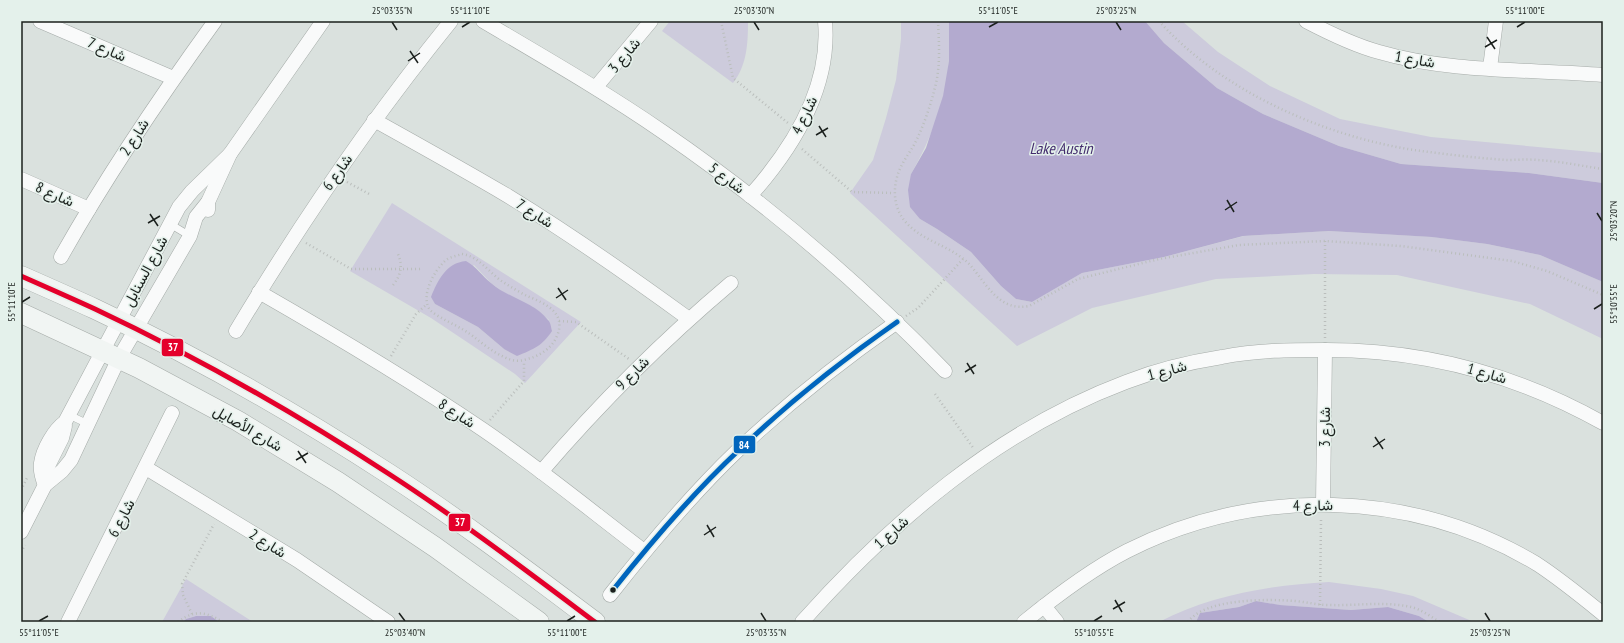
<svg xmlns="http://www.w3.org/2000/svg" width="1624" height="643" font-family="'PT Sans Narrow',Vazirmatn,sans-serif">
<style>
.green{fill:#cdcbdc;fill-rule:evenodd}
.water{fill:#b3aacf}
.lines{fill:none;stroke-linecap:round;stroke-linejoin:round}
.service-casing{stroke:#a5aba8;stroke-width:8}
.minor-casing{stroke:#a5aba8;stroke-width:15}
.secondary-casing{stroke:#a5aba8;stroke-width:21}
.path{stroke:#babebc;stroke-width:2.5;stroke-dasharray:1 3;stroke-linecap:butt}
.service{stroke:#f9fafa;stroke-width:7}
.minor{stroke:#f9fafa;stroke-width:14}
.secondary{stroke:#f1f5f3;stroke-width:20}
.bus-1-casing{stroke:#e4f1eb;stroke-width:8}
.bus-2-casing{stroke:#e4f1eb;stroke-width:8}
.bus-1{stroke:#e4002b;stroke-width:5}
.bus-2{stroke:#0065bd;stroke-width:5}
.ticks{fill:none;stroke:#1b201d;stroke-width:1.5}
.bus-dot{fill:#1b201d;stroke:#e4f1eb;stroke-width:1.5}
.labels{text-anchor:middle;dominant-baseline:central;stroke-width:3;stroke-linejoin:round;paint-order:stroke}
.street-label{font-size:15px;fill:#1b201d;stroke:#e4f1eb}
.water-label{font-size:16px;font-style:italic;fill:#432c6d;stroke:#e4f1eb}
.line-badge{stroke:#e4f1eb;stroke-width:1.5}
.badge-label{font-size:11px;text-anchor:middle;font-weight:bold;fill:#fff}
.neatline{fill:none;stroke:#1b201d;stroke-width:1.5}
.ticks-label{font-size:10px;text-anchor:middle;fill:#1b201d}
</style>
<rect width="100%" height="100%" fill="#dae1de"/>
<g class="green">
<path d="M670,21H748C748,43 747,65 733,83L662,31Z"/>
<path d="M901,21H949C949,34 950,48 949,61C946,101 931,139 911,174L920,219L937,229L971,252L1001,286L1016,299L1032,302L1082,273L1164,257L1244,236L1329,231L1433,237L1487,244L1540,255L1603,282V339L1530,304L1397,275L1314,274L1216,279L1092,308L1017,346L850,193L873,160L886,118L896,80L901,39Z"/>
<polygon points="1145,21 1182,21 1218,52 1270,86 1340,119 1431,137 1603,153 1603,183 1529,173 1401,164 1339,146 1263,114 1217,88 1164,43"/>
<path d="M392,203L581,322L525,383L515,374L431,318L350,271ZM474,265L491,283L507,295L533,307L549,320L504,349L478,327L435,304L432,297Z"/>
<polygon points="186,579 253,622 219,622 211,616 196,616 186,619 183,622 162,622"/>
<path d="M1329,582L1381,589L1413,596L1474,622H1429L1419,616L1388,607L1351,610L1279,605L1256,601L1239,607L1200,613L1196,622H1159C1211,595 1271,585 1329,582Z"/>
</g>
<g class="water">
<polygon points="949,21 1145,21 1164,43 1217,88 1263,114 1339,146 1401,164 1529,173 1603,183 1603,282 1540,255 1487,244 1432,237 1329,231 1243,236 1164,257 1082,273 1032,302 1016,299 1001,286 971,252 937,229 920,219 910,207 908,190 911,174 926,148 943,96 949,61"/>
<path d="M466,261C477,267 482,276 491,283C508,298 534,302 548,320C551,323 551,328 552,331C542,346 534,349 517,356L504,349L478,327L435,304L431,297C438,280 446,263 466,261Z"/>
<polygon points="1256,601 1280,605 1351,610 1388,607 1419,616 1429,622 1196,622 1200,613 1239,607"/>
<polygon points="196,616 211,616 219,622 183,622 186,619"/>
</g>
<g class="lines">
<defs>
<g id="service">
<polyline points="170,224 190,236"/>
<polyline points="69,415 88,424"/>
</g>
<g id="minor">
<polyline points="40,21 173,78"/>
<path d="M483,21C544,57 605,92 663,132C765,202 859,282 945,371"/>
<path d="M1306,21C1329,33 1353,45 1379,52C1451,73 1528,69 1603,75"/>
<polyline points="1490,68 1496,21"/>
<polyline points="596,87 651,21"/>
<path d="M374,120C419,145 464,170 508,196C570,234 630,276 689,319"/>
<polyline points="21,179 89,209"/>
<path d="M750,196C792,149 831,87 825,21"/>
<polyline points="208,210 208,202 230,154 323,21"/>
<path d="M61,257C107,175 160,97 215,21"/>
<path d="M259,292C334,335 410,380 482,429C538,467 590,510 644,551"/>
<path d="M236,331C301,222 371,120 451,21"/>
<polyline points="146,468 297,560 388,622"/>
<path d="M541,472C601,402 661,342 731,283"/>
<polyline points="43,476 62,438 65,426"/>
<path d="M45,485C42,478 40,471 41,463C43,449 54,430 65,422L179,207L192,191L230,154"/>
<polyline points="1323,504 1325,350"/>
<polyline points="21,532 45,485 62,471 71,460 119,358 190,236 196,217 208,202"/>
<path d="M610,595C650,544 691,495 738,450C788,403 841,361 897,322"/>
<polyline points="1044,606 1057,622"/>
<polyline points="68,622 172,413"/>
<path d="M802,622C892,521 998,430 1126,382C1157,370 1190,362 1222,357C1257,350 1291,350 1326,350C1425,350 1516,374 1603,423"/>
<path d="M1024,622C1056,596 1090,570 1127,551C1256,486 1412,489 1537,564C1560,579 1582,597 1603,614"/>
</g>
<g id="secondary">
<path d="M21,276C46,287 71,298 95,309C197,357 295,413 389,474C460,520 527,571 595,622"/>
<polyline points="21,313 139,368 238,421 338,482 435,547 539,622"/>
</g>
</defs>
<use href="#service" class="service-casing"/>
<use href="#minor" class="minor-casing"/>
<use href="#secondary" class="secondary-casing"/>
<g class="path">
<polyline points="721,21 733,78 788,123"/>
<path d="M938,21C939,44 941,68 934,91C930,107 924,124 917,139C913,148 907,155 903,163C893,180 891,203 904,220C921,242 952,245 971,266C987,285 1000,312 1029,306L1078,279L1159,259L1239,245L1325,241L1401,246L1512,261L1547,271L1603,295"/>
<path d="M1159,21C1220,90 1323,136 1414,150C1444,154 1476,158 1507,160C1517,160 1527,159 1537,160C1559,161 1582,166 1603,169"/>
<polyline points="802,149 852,192 894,193"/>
<polyline points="347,182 371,195"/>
<polyline points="1325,241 1325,338"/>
<polyline points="306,243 351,269 422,269"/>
<path d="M462,254C479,256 489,273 503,282C511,287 519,292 527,296C544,303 567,312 557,336C552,348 540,356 527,359C519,362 512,361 504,357C493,352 483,344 474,337C465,330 455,325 445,320C440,317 434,314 430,310C420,296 434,271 445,261C449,257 456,256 462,254Z"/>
<path d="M393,285C401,275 403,266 398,254"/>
<polyline points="906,316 918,308 964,258"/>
<polyline points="559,321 576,322 629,359"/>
<polyline points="391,356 416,314 427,304"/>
<polyline points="935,394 974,449"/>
<polyline points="490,420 524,381 524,361"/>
<polyline points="21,490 28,476"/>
<polyline points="21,552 25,545"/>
<polyline points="1320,605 1321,519"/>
<polyline points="192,614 183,595 182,584 214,524"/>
<path d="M178,622C195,609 206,612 223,622"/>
<path d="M1188,622C1205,598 1268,599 1295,601C1307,602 1317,605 1329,605C1356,606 1383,601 1411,607C1421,609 1431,617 1440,622"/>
</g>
<use href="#service" class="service"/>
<use href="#minor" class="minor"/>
<use href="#secondary" class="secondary"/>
<defs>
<path id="bus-1" d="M21,276C46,287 71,298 95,309C197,357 295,413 389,474C460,520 527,571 595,622"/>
<path id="bus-2" d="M613,590C652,541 693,493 739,450C788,403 841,361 897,322"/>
</defs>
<use href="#bus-1" class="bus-1-casing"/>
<use href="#bus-2" class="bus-2-casing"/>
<use href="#bus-1" class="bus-1"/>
<use href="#bus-2" class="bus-2"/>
</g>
<path class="ticks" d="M392,22L397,30M754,22L759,30M1116,22L1121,30M462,27L470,22M989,27L998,22M1517,27L1525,22M1487,37L1495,49M1485,47L1497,40M410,51L418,63M408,61L420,53M819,126L826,137M816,135L828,128M1227,200L1234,212M1225,210L1237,202M1597,213L1602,221M150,214L158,226M148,223L160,216M558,288L566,300M556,298L568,290M22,302L30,297M1594,309L1602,304M967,363L974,374M965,372L976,365M1375,437L1383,449M1373,447L1385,439M298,451L306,463M296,460L308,453M707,525L714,537M704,535L716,527M1115,600L1122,612M1113,609L1125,602M399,613L405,621M761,613L766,621M1485,613L1490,621M39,621L48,616M567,621L575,616M1094,621L1102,616"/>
<circle class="bus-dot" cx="613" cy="590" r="3.5"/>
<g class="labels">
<g class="street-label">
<text transform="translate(107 49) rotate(23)">شارع 7</text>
<text transform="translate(624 55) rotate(-50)">شارع 3</text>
<text transform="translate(1415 59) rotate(10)">شارع 1</text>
<text transform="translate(804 115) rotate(-64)">شارع 4</text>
<text transform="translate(134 137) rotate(-57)">شارع 2</text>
<text transform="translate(337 172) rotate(-55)">شارع 6</text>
<text transform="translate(727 178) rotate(37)">شارع 5</text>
<text transform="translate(55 194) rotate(24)">شارع 8</text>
<text transform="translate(535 213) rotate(32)">شارع 7</text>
<text transform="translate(145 271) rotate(-62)">شارع السنابل</text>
<text transform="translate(1167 370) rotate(-15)">شارع 1</text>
<text transform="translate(632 373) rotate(-45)">شارع 9</text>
<text transform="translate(1487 373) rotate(16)">شارع 1</text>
<text transform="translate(457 413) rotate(33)">شارع 8</text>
<text transform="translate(1324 427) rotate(-90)">شارع 3</text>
<text transform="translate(248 428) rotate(30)">شارع الأصايل</text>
<text transform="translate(1313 505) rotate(-1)">شارع 4</text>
<text transform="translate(121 518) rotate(-63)">شارع 6</text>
<text transform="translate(891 532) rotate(-42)">شارع 1</text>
<text transform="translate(268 543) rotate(32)">شارع 2</text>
</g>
<g class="water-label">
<text x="1061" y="148">Lake Austin</text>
</g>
</g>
<g class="line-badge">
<rect x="161" y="338" width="23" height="19" rx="4" fill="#e4002b"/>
<rect x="733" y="435" width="23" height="19" rx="4" fill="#0065bd"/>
<rect x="448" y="513" width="23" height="19" rx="4" fill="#e4002b"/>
</g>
<g class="badge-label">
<text x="173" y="351">37</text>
<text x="744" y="449">84</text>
<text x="460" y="526">37</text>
</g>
<rect width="1624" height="643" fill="none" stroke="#e4f1eb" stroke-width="44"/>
<rect x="22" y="22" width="1580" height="599" class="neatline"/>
<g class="ticks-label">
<text x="392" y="14">25°03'35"N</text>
<text x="470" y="14">55°11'10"E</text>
<text x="754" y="14">25°03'30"N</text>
<text x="998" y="14">55°11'05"E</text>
<text x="1116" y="14">25°03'25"N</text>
<text x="1525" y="14">55°11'00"E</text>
<text transform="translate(1613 221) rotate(-90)" y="4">25°03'20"N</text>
<text transform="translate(11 302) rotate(-90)" y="4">55°11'10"E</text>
<text transform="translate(1613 304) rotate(-90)" y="4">55°10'55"E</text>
<text x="39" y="636">55°11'05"E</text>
<text x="405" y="636">25°03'40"N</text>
<text x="567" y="636">55°11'00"E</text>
<text x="766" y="636">25°03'35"N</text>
<text x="1094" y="636">55°10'55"E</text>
<text x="1490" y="636">25°03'25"N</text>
</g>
</svg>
